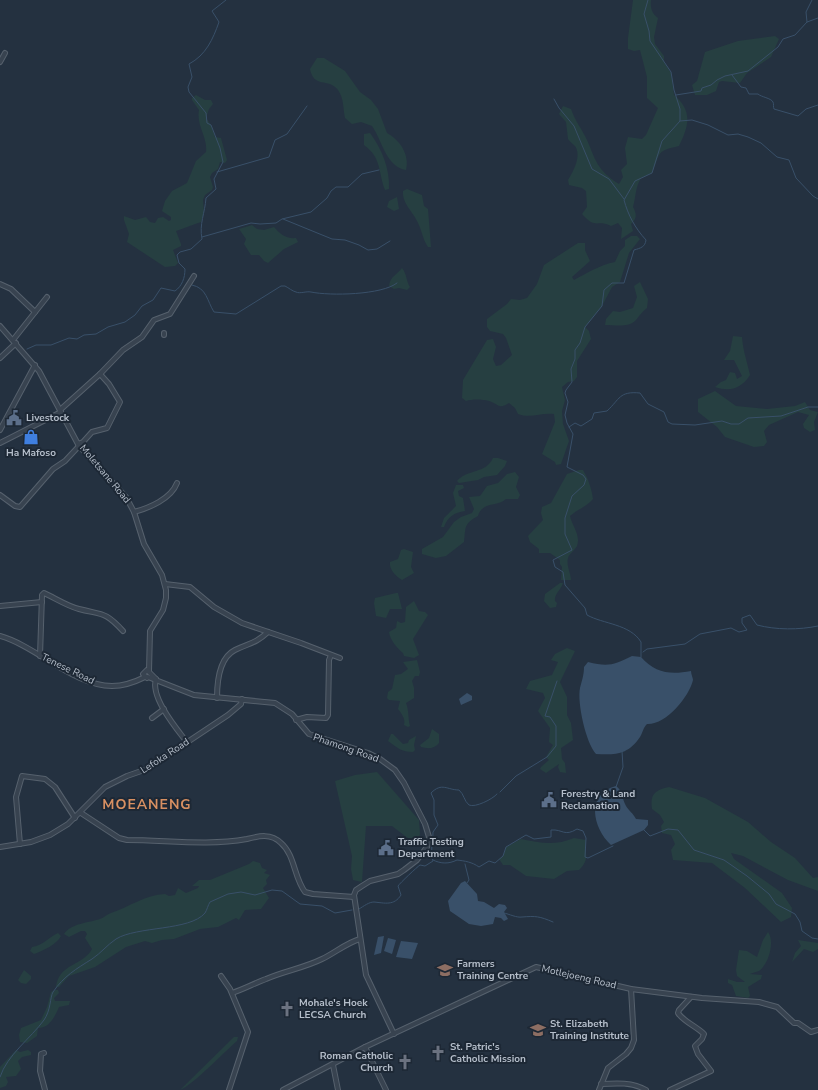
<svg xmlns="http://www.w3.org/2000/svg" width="818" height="1090" font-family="'Nunito Sans',sans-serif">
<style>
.green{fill:#263f41}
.water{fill:#395069}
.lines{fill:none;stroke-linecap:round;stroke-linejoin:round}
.stream{stroke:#395069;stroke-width:1}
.minor-casing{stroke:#56616d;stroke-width:6}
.minor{stroke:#384350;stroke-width:4}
.labels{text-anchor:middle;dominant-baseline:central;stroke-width:4;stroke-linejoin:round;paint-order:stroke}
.poi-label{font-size:10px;font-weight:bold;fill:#b5beca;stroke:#1d2835;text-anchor:start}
.street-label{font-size:10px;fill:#b5beca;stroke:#1d2835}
.district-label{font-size:14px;font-weight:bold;letter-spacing:1px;fill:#d89062;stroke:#1d2835}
</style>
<rect width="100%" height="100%" fill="#243140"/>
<g class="green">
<path d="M633,0H651C650,7 652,14 658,18L654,37L655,44L664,56V62L671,73L674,95C693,111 689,126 679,146C656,151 661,152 652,173L641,178C635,188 636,197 633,207C637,214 637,219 631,224L633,231L621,239L622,228L618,223L611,226C597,219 596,230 582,214L587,207L586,191L582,188L569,185L568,180C573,172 582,156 575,146C573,144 570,142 568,139L566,122L559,114L563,106L571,109C575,121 582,129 587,140C596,161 597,170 619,184L623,177L621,170L627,164L625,148L628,137L642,139L646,135L658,108L647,98V77L640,50L634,51L628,49V38Z"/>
<polygon points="775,36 779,39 771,57 747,73 740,83 722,81 719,82 716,91 707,95 695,95 692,85 697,81 705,52 738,41"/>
<path d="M317,58H324L345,71L360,92L371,100L378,109L387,133C400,140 410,155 406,170C386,167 382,140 372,126L361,122L352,124L345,118C343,109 344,98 338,90C328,77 314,89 310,69Z"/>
<path d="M196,95L205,100H211L213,104L209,109L206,118L211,125L215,137L221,138L227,160L225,163L220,162L218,169L212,173L210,177L213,187L212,190L205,195L203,200L204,213L201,222C192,225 185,228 176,231L181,244V246L173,250L178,263L175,266L165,267L127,242L129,234L124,220V216L135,220L146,217L150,222L155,223L158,218L163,217L169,221L171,220V217L162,211L165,201L172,191L187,183L196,161L206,152C208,137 196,126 199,110L192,100V98Z"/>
<path d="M370,133C382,149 390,169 389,189L385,190C378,172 382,158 364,145V134Z"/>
<path d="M407,189L422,195L424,206L428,209L431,247H428C423,240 422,231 418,223C413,211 402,204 403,191Z"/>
<polygon points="397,197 399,209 394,211 387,207 389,201"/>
<path d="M252,225L257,229L264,230L274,227C280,234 286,239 296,238L298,242L284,249L268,263L264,261L259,255H251L244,244L246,239L239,229Z"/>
<path d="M631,236H637L640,239L629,253L620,282L612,287L602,306L585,327L589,331L591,339L577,361V377L574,381L568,382L562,387L565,400L562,411L563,424L569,441L561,464L556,465L555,462L542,454L555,422L554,414C542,412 531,419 518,414L515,408L509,403C498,410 499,404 489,401C482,399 472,399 466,401L462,398L463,380L487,340L493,339L496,347L493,359L496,366L501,365L512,355L506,338L503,334L490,331L487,327V319L507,304L511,299L520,300L527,298L537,284L544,265L578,243H585V250L590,261L572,277L574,280C587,273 600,265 615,262L620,251L625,246V240Z"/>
<path d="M402,268C407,274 406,281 410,287L407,290L399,288L394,289L389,286C390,276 397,275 402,268Z"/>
<path d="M640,282L648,299L647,308C642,312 640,315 636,320C629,328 615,325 605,325L606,319L613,311L620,312L633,308L637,297L634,286Z"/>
<path d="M733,336L742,337C743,351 747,361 750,375C741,389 730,392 715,387L721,382L726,380L730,372L735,373L737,379L742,376L734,360H724L730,351Z"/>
<polygon points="715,391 736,406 767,409 795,406 805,402 810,410 818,412 814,422 815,430 810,432 804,428 803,424 809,415 798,412 769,425 764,431 767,442 764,446 754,447 725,437 717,427 698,412 698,399"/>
<path d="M493,458H498L507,461L505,466L497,475L484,477L478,480L459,483L457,481C467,469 486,474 493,458Z"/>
<path d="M579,470H583C588,478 592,490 593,499C586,507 578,509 570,516C572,526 581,535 577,546C575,550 569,554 568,558C566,566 571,573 571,580H561L562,567L560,564V560L550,553H539V549L530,542L528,536L543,520L541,513L542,507L551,503L567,474Z"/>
<path d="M515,472L519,477L516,487L520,495L518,499H506C498,507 482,501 478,516C463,524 466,528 464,542L446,556L436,558L422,554V549L443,537L454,522L461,517L472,513L474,509L469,497L480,496L487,486L498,483L507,474Z"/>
<path d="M456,485H463L464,488L458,491L459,496L463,498L465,511C454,513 448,516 444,527H441L444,518L456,506L453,493Z"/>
<path d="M404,549L413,552L411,567L414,573L402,580C396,576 389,570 390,562L398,559L401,550Z"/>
<path d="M560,583H563C561,590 554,594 555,601L557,603L556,607L550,608L544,601L545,594Z"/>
<polygon points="396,593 398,593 402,609 390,609 386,618 376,616 374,603 375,598"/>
<path d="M414,601L419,611L425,612L428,615L413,639L419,655L414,658L404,656L403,653C397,648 390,640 389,632L396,628L397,621L401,623L405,622L406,607Z"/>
<polygon points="567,648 575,651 560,682 567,697 567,715 571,723 573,740 561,748 562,759 565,763 566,773 560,772 558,767 559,764 546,773 540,769 541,767 549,760 546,757 553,745 549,742 550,728 538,711 545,698 543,693 526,689 530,681 552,675 558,662 551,660 555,654"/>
<path d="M417,660L420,672L419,676H415L412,681L414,688V698L406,703C409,710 408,719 410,726L408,727L404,725C406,719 401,713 398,709L400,701L389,700L387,698L388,692L392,689L395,675L401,674L408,669L403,662Z"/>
<path d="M432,729L439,734V743C434,749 428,749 421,747L420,745L429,738Z"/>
<path d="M391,734H393L403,744L408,743L409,740L416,736L414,745L415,750L413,752C401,752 398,748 388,741Z"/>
<polygon points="377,772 419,820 420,833 418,846 392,826 366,826 362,882 353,880 351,869 352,856 335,781 355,775"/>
<path d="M669,787L705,798L748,822L771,842L795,858L813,878L818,877V891L788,880L743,856L731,853L734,859L782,893L792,908L791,917L781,922L745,888L712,863L673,860L671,850L675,844L671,835L662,833L661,826L664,822L660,815L652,809C650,795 654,790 669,787Z"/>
<path d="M574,838L586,840C584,853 591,858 579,870L567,871L554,879L526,876L510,865H503L499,859L503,856L506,847L521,839C540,843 555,846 574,838Z"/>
<path d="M253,861L260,863L262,868L267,870L264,873L270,875L266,880L267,884L263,888L269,898L261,909L245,910L239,920L236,918L218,927L200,929L174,939L162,940L152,943L145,941L126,947L95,967L69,976L59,987H56C59,963 83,966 92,949L85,938L87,934L85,931H81L69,937L64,934C72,923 88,923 100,919C104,918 107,914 111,913C129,907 145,895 165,894L169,896L175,895L178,888L186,893L198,888L199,886H192L199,880H210L249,864Z"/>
<path d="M768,932C775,941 769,964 759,971C756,972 752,973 750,974L762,975L761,979L748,987L750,996L748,998L736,996L732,985L728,983V979L737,982H745L737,976L736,970L739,950L747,951L757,957L763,940Z"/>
<path d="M58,933L61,936C57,944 43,951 34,954L30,951L32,947C42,946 49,937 58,933Z"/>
<polygon points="798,940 818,943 818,949 813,952 804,949 792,962 795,953 801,946"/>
<polygon points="24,970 31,976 31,979 26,984 21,983 18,980"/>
<path d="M55,990H58L59,993L54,998L55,1001H70L69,1005L59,1007C55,1016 50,1028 38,1028L37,1036L27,1043L20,1042L19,1035L21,1028L41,1020L47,1007L51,992Z"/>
<path d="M234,1037H238L237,1041C224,1052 193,1085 180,1090Z"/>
<polygon points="16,1050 20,1052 28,1050 31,1052 31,1055 22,1057 18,1061 21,1069 16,1076 6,1077 8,1082 6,1086 0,1088 0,1067"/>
</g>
<g class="water">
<path d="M632,656L641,657C655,673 670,675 691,671C691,674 693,678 693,680C689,697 666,725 647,724C643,728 643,732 640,737C628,755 615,755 596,754C586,743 577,703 580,688C582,680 584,675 584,667L588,662C608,667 614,665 632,656Z"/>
<polygon points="467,693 472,696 472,700 461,705 459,699"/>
<path d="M616,786C623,791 622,799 626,806C629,811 633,813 636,819L648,820V825L644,830L611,845C593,828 585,794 616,786Z"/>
<polygon points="465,881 477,894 478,901 484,902 494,908 499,904 505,905 507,908 504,912 508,919 504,921 501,918 495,917 493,924 481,926 469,924 450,911 448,901 461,883"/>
<polygon points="384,936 381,953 374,955 378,937"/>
<polygon points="388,938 396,940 392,954 384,951"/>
<polygon points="401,941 418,943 412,959 396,957"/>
</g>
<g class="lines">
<g class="stream">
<polyline points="807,22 806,12 812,0"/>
<path d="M732,75L741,87L746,88L749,94H758C761,97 771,98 773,102C774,104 773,107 774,109L798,116L806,109L818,105"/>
<polyline points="676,95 701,91 702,88 711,85 717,80 725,76 748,71 778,47 783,39 795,35 807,22 818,18"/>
<polyline points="554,99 559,108 574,126 592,169 609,179 624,199"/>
<polyline points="680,121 692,120 708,125 728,135 738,134 748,137 761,143 777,157 789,160 796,178 813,196 818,199"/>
<polyline points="217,172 269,157 275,140 287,134 307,106"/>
<polyline points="283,219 332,239 345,240 359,245 368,250 377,249 390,241"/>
<polyline points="202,237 251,223 260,224 276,223 282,219 311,212 327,198 331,191 336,187 348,187 362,174 379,170"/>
<path d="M192,285C207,288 207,301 214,312L236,314L281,286H285C289,288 292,291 296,292C300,294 306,291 311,292C330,296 382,295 397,283"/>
<path d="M27,349L36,345H51L69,338L77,339L84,335L96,334L108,327L125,322L135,315L142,306L153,300L161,288L175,291C182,286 185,278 185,269L179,263L177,255L180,252L191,249L202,239C199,224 205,213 206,198L216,189L214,179L223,162L220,148L211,125L207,123L206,113L189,92L188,87L192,77L189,64C206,55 213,39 219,22L212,11L226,0"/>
<path d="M569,427L575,423L581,426L592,419L594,413L607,411C620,399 619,391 640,393L648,404L664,412L668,422L672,424L695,425L722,421L731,424H739L748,418L781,416L808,407H818"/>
<path d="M643,652L647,649L685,644L700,634L726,629L731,628L739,632L747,630L742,623V618L750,615L757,625C776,630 799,630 818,626"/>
<path d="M641,657V642C630,624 603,624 587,615L585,608L565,585L563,572L555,567L553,560L572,550L565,534V518L572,496L584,485L586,479L583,475L567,467L573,434L567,423L565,415L568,402L565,393L566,390L572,382L571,369L575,359V350L580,343L585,327L602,306L604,290L612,283H624L634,250C641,248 645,247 646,240C635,228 628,215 624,200L635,181L652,173L662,141L680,121V109L674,90L671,72L650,41L649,31L644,14L648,0"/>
<polyline points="616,787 623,767 622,751"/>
<polyline points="500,792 516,776 547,757 556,746 556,726 550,717 545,716 557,681"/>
<polyline points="644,830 650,836 668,829 678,830 694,850 724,860 747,876 769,894 776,904 795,914 800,922 802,931 812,938 818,939"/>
<path d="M433,860C441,864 449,864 457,860C465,861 472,862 479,867L489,861L495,863L503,856L506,847L526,835L534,839L551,837V830C563,829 564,837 577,829L583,831L586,838L585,857L588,858L613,846"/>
<polyline points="465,864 469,880 467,883"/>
<path d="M359,909C364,906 369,902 374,902C385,903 394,906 401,895L398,886C400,883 417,867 420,865L425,866L433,861C430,851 433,842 433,832L438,825L434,815V800L431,793C442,782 447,790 459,790C464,794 464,801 469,805C475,808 493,799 497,794"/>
<path d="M504,913C509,914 517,918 522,917C536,916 539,916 553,922"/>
<path d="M0,1077C7,1055 31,1038 44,1020C51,1010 50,997 53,992C64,976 76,969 92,959C101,953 107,945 116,939C137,926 190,931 205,913C207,910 208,905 210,902L228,894L241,892L255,895L272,890L282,891L300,904L322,906L335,913L352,910"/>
</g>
<defs>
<g id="minor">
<polyline points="0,62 5,53"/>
<polyline points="0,284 11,289 35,312"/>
<polyline points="0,326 39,371 79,446 126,497 134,512 144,544 162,575 166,590 166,598 163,610 150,631 149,671"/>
<polyline points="164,335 164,333"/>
<polyline points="13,340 47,297"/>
<polyline points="0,358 16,343"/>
<polyline points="60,410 100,374 123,350 142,337 154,320 170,314 194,276"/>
<polyline points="0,430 35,365"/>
<polyline points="0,443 61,412"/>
<polyline points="78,444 83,442 92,432 107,428 120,402 109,384 100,374"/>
<polyline points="0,495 15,506 20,507 53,469 65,461 79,446"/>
<path d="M134,512C149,508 171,499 177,483"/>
<polyline points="165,584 190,587 214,607 242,623 301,643 340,658"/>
<polyline points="0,606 42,602"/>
<path d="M0,636C36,646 74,686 112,686C124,686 135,682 145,677"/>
<path d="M40,656L42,595L44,593C55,598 67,606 79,609C102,615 105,611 123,631"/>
<polyline points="148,677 194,695 275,703 292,714 309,734 368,753 380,759 395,770 404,783 425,824 429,837 427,847 417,860 404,870 398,874 370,881 362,886 356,890 354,895 366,975 394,1034"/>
<polyline points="147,678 143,674 147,670 156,679"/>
<path d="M156,679C150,697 176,728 186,741"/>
<path d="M217,698C217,682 219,658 235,650C249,643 255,644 268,632"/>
<polyline points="152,718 164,709"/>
<polyline points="296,720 307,717 326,718 328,715 329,660 331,655"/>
<path d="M81,813L119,838L127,840C167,840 207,846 247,839C259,836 271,833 281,843C295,855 294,878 305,892L313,894L354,897"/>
<polyline points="20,844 16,797 22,776 45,779 55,787 75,818"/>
<polyline points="0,847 31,842 50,835 68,824 105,787 127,776 147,769 228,715 241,704 242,699"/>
<polyline points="221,976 230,989 248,1032 229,1090"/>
<path d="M232,993C244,989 255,983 266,979C284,971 304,968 322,959C335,953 346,943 360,939"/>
<polyline points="365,1047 386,1090"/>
<polyline points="44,1053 41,1054 40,1071 45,1090"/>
<polyline points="333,1065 338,1090"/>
<path d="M601,1084C616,1083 633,1082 646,1090"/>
<polyline points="283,1090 365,1047 536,967 631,989 702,998 759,1002 777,1007 794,1023 798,1023 811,1032 818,1030"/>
<polyline points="599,1090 608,1068 626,1054 631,1048 634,1040 631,989"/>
<path d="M670,1090L711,1071L698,1054L695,1046L702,1039L704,1034C696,1026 684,1022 678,1013L679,1010L691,997"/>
</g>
</defs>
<use href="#minor" class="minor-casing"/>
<use href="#minor" class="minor"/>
</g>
<defs>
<symbol id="civic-bare" viewBox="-9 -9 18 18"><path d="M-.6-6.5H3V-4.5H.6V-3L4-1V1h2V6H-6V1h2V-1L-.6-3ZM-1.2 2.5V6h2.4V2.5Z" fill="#5c6f8a" stroke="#1d2835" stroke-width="2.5" paint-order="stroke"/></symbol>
<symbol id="shop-bare" viewBox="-9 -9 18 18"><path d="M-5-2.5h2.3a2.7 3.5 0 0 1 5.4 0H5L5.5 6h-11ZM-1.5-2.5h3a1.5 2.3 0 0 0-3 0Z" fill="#3f7fe0" stroke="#1d2835" stroke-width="2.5" paint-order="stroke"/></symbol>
<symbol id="university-bare" viewBox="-9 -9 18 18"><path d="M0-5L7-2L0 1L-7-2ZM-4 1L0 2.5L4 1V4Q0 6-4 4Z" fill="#8d6e63" stroke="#1d2835" stroke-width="2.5" paint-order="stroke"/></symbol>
<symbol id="church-bare" viewBox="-9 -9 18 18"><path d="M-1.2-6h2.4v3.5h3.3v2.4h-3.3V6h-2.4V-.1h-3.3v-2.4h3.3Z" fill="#6b7280" stroke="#1d2835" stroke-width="2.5" paint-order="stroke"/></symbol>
</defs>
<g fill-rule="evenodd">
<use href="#civic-bare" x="3" y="407" width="22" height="22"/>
<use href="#shop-bare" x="20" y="426" width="22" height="22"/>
<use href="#civic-bare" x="538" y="789" width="22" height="22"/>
<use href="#civic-bare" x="375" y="837" width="22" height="22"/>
<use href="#university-bare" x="434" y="959" width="22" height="22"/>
<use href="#church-bare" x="276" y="998" width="22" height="22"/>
<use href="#university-bare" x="527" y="1019" width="22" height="22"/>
<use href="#church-bare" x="427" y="1042" width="22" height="22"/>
<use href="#church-bare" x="394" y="1051" width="22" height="22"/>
</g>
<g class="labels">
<g class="poi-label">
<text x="26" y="418">Livestock</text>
<text x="31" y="453" text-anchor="middle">Ha Mafoso</text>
<text x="561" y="794">Forestry &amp; Land<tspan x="561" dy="12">Reclamation</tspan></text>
<text x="398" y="842">Traffic Testing<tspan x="398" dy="12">Department</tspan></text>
<text x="457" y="964">Farmers<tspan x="457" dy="12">Training Centre</tspan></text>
<text x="299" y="1003">Mohale's Hoek<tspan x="299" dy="12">LECSA Church</tspan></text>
<text x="550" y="1024">St. Elizabeth<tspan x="550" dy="12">Training Institute</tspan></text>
<text x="450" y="1047">St. Patric's<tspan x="450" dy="12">Catholic Mission</tspan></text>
<text x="393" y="1056" text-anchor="end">Roman Catholic<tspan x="393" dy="12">Church</tspan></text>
</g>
<g class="street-label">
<text transform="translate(105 474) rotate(50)">Moletsane Road</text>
<text transform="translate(68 669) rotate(26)">Tenese Road</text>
<text transform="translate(346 748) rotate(19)">Phamong Road</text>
<text transform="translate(165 756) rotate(-33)">Lefoka Road</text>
<text transform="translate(579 977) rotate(13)">Motlejoeng Road</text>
</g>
<g class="district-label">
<text x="147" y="804">MOEANENG</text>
</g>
</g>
</svg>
